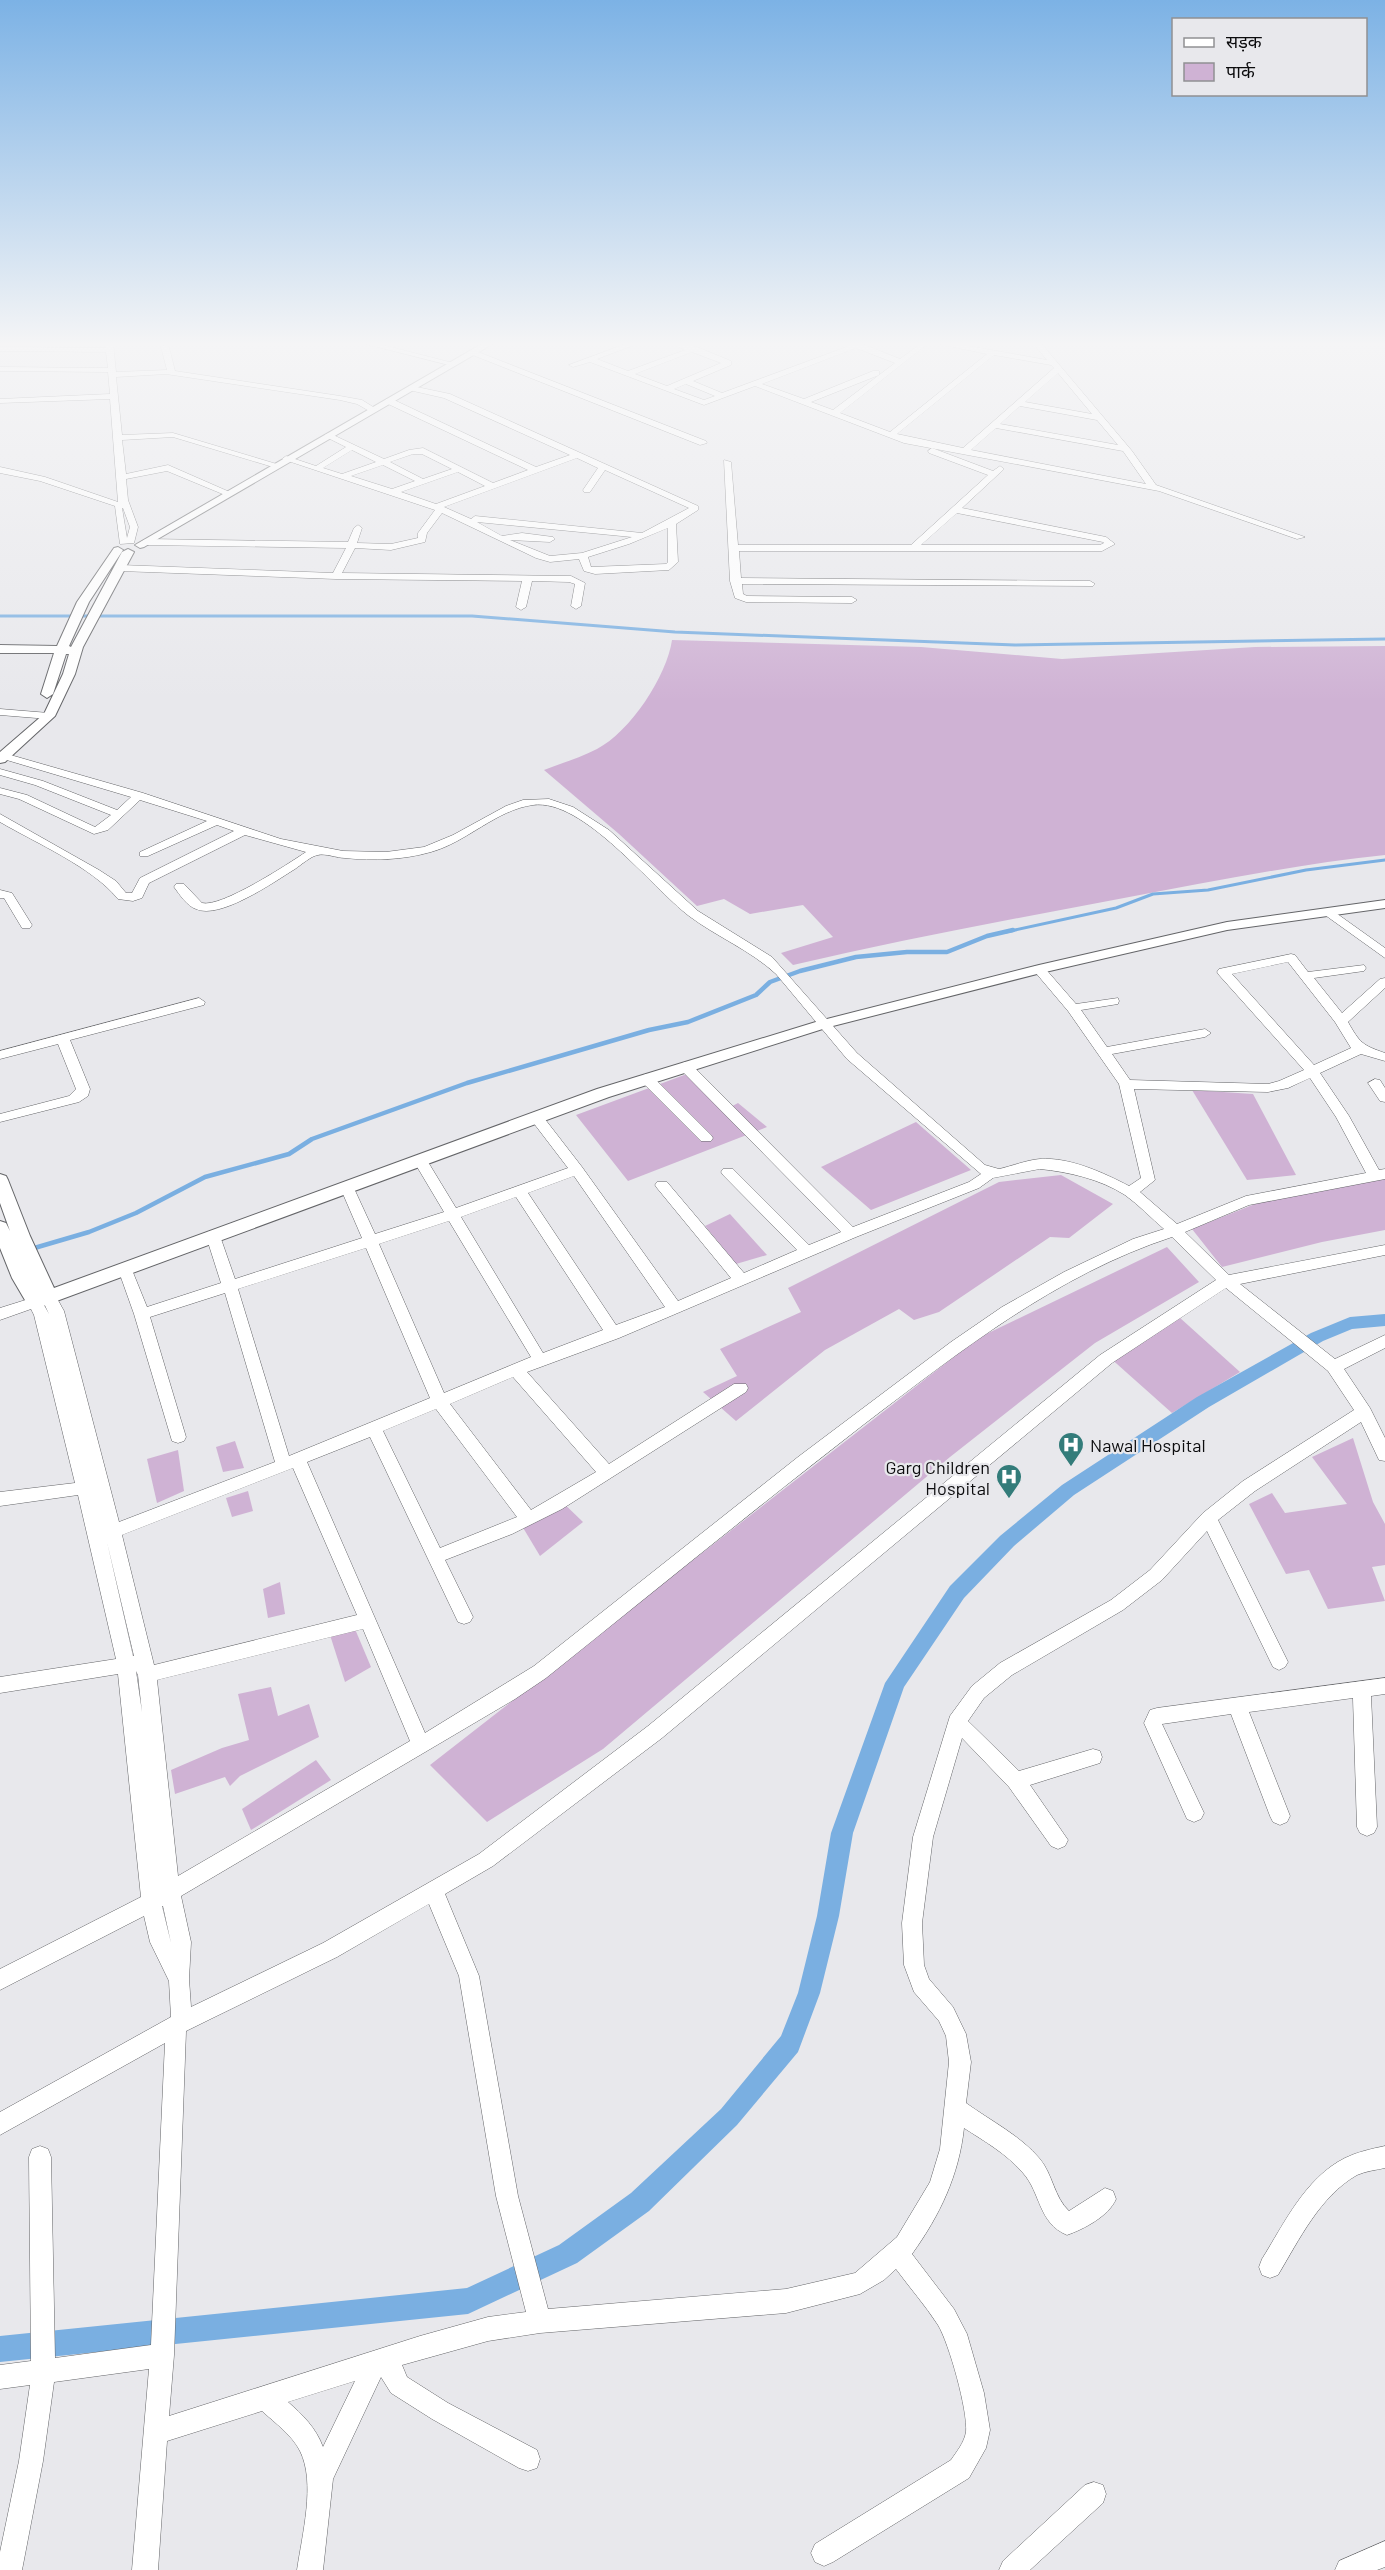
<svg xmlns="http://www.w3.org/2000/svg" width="1385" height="2570" font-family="Barlow,'Noto Sans Devanagari',sans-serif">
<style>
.green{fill:#cfb2d4}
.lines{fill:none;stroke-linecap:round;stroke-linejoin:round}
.stream-far1{stroke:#7aafe1;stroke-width:3}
.stream{stroke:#7aafe1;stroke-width:4.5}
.canal{fill:#7aafe1;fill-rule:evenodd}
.minor-casing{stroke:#646568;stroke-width:1}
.major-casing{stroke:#646568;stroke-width:2}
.minor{fill:#fff;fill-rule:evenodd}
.major{fill:#fff;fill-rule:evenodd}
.labels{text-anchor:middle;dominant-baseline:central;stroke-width:4.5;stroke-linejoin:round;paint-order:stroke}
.poi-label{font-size:18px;fill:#0c0c0e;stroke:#e8e8ec;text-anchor:start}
</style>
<rect width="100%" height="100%" fill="#e8e8ec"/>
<g class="green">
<path d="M672,640L921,647L1062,659L1255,647L1385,646V855C1298,864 1210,882 1124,898C1013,919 903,939 793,965L781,953L833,937L803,905L750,914L724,899L697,906L619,834L544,770C561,763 580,758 597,749C630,732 667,676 672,640Z"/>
<polygon points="687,1074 725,1110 738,1103 767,1127 628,1181 576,1115"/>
<polygon points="1192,1090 1253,1094 1296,1175 1247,1180"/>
<polygon points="916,1122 971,1170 871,1210 821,1167"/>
<polygon points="1061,1175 1113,1204 1069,1238 1050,1237 939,1312 914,1320 899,1309 825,1350 736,1421 703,1392 737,1376 720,1349 801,1312 788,1288 999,1182"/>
<polygon points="1385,1177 1385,1230 1322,1242 1222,1267 1192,1229 1260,1202"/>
<polygon points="730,1214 767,1255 736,1264 705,1226"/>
<polygon points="1167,1247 1199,1282 1095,1343 950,1457 603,1749 487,1822 430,1765 978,1338"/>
<polygon points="1179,1317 1240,1372 1172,1413 1108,1356"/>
<polygon points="1353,1438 1373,1502 1385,1524 1385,1565 1372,1567 1385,1601 1328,1609 1309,1570 1286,1574 1249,1504 1272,1493 1285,1513 1347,1504 1312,1457"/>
<polygon points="235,1441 244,1468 223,1472 216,1447"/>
<polygon points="178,1450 184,1491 157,1503 147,1459"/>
<polygon points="248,1491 253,1511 232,1517 226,1498"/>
<polygon points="557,1497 583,1522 540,1556 519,1521"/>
<polygon points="280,1582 285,1614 268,1618 263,1589"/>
<polygon points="355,1629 371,1667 345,1682 330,1635"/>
<polygon points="271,1687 278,1716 309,1704 319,1737 240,1776 230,1786 225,1777 175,1794 171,1770 222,1748 249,1740 238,1694"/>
<polygon points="316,1760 331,1780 251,1830 242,1809"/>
</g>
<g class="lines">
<g class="stream-far1">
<polyline points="0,616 472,616 675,632 1015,645 1385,639"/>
<polyline points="1006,932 1116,908 1153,894 1208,890 1306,870 1385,860"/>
</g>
<polyline class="stream" points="31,1249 89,1232 136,1213 205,1177 289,1154 312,1139 467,1083 649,1030 688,1022 756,995 770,982 800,971 856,957 907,952 947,952 987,936 1013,930"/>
<polygon class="canal" points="1385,1314 1385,1326 1352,1329 1323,1341 1209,1407 1074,1495 1014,1546 964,1598 904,1687 853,1833 839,1916 820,1993 798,2052 737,2125 649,2211 577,2263 468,2314 0,2362 0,2336 467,2288 559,2245 631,2193 721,2109 781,2036 798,1993 817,1916 831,1833 885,1683 950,1586 1000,1536 1062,1485 1197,1397 1311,1333 1350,1317"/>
<defs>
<g id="minor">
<path d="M105,342H113L116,372L167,370L161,347L165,345L169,347L175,371L340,396L362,400L378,410L371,412L357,404L340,400L166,374L116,377L122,435L173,433L280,465L273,467L173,437L122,440L126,474L168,465L232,493L225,495L167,471L126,479L128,500L138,527L134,543L120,544L115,506L40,481L0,473V467L45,477L118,502L110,399L0,403V399L110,394L108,372L0,371V367L108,368L106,352L0,351V347L106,348ZM123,508L130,527L127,538L122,508Z"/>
<polygon points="358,342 371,342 457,364 453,366"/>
<path d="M631,342H642L597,359L628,371L685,350L668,342H678L697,347L731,361V365L693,381L722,393L849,346L846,342L860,343L900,359L923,342H946L1047,360L1032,342H1040L1132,451L1156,485L1305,537L1297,539L1159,491L904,443L755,386L704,405L590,362L573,367L569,365ZM930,342L987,354L890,432L840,413ZM856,348L895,363L833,410L811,402L879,375V371H873L804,399L762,384ZM692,352L721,363L667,386L635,374ZM994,355L1051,365L1054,368L963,448L897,434ZM1058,373L1092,414L1025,402ZM686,384L715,396L704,400L674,389ZM1020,406L1097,420L1118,445L1000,424ZM996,428L1123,451L1146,484L971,450Z"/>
<polygon points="473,350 706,441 707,443 700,445 470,354 469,352"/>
<path d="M412,386L450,394L698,506V510L676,524L678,562L669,570L595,574L584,571L579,559L550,562L536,558L442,513L427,533L425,542L391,550L355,548L342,573L571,576L585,583L581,606L576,609L571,606L575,584L569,582L532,581L526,607L521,610L516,607L522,581L336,579L120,571L115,568L120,565L333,573L346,548L146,545L141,542L146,539L348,542L354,528L358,525L362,528L357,543L391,544L418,538V533L435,510L282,459L286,456L316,466L346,447L326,437L325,435L329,433L384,459L409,450L423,448L493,483L528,470L386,403V399H392L536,467L570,455L444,398L409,390V386ZM352,450L376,462L342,474L323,468ZM413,454H422L452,469L423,479L390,462ZM577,458L598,468L583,490L584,492H590L605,470L689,508L642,533L475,516L471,519L444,507ZM383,465L415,481L392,489L351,476ZM458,472L485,486L436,504L401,492ZM477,522L632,537L582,553L550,556L510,540L550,542L555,539L553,537L522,533L502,536ZM668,528V562L666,564L591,567L588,557L629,544Z"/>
<path d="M932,448L993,471L1000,466L1004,469L962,508L1106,537L1115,544L1102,551H739L741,578L1090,581L1095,584L1093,586L742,584L743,594L747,596L852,597L857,600L852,603L746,602L735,598L730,581L724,460L731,462L738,545H911L988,475L929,453L928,451ZM957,513L1103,542L1104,543L1100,545H921Z"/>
<polygon points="0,709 49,713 54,716 49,719 0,715"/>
<path d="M0,752L143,793L281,839L343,851L386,852L424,847L453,835L506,806L523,800L549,799L573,807L609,830L698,911L772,957L857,1053L985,1165L999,1169C1012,1166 1027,1160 1040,1159C1070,1157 1104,1173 1129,1186L1141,1178L1119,1084L1068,1011L1035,972L1033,969L1035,966H1043L1076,1004L1118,998L1119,1001L1118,1004L1081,1010L1107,1047L1205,1029L1211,1033L1205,1037L1112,1054L1130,1080L1268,1084L1279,1081L1304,1070L1219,975L1217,972L1219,969L1291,954L1295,955L1308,972L1364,965L1366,968L1364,971L1314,978L1342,1013L1380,979L1385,978V988L1348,1022C1360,1043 1362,1045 1385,1053V1061L1361,1054L1320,1073L1349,1116L1379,1170L1385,1169V1179L1249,1205L1185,1232L1229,1275L1385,1245V1255L1240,1284L1335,1359L1385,1335V1348L1344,1369L1370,1408L1385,1438V1461L1379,1460L1361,1422L1255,1491L1218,1520L1288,1662L1285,1667L1279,1670L1273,1667L1207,1531L1162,1580L1123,1610L1012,1675L984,1698L968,1721L1019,1771L1093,1749L1100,1751L1102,1757L1100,1763L1030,1785L1068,1840L1065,1846L1058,1849L1051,1846L1009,1787L962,1738L933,1837L922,1923L924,1965L929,1979L953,2007L966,2034L971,2062L966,2103C991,2121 1021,2136 1040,2159C1053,2175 1054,2197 1069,2211L1105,2188L1113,2191L1116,2199C1109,2216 1084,2229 1067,2235C1038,2223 1041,2193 1023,2173C1007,2154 984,2141 964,2128C959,2175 940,2215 912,2254L954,2309L967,2334L984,2393L990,2430L986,2448L969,2478L833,2562L824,2566L815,2562L811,2553L815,2544L951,2460C957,2451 964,2443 966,2432C968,2411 949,2343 938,2325C925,2305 910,2288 896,2269L884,2280L860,2294L786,2313L540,2333L488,2341L402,2365L407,2377L448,2403L537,2450L540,2459L537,2468L528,2471L519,2468L432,2419L391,2393L381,2377L333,2479L323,2570H297C302,2535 316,2483 300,2451C292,2435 275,2423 262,2411L167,2441L158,2570H132L149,2369L54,2382L43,2461L22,2570H0V2552L19,2461L30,2385L0,2389V2365L31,2361L29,2157L32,2149L40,2146L48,2149L51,2157L55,2358L151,2345L165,2043L0,2135V2112L171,2017L169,1981L150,1942L144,1916L0,1990V1969L141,1897L118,1674L0,1693V1677L116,1659L78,1495L0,1506V1492L75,1483L34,1315L31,1309L0,1320V1308L35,1297L40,1298L49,1314L41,1297L44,1293H54L64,1311L119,1522L275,1462L225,1293L150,1317L186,1437L184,1441L178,1443L172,1441L134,1314L118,1269L120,1265H130L147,1307L221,1283L206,1236L208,1232L213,1231L220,1236L235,1279L362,1238L340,1187L342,1184H352L375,1234L444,1212L413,1160L415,1157H425L456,1208L568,1168L529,1117L536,1113L541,1114L582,1167L678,1301L731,1278L657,1188L655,1185L657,1182H667L744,1273L797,1250L723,1175L721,1172L723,1169H733L809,1245L841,1232L680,1069L678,1066L685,1062L690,1063L853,1227L969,1182L981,1174L847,1059L776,974C750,950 717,937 689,916C651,887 583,798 533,805C496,810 467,842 431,852C403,860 373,861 345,858C337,858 325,853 318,855C311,856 301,865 295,869C274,882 220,920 196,909C187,906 180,895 174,887L176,884H184L202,903C221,908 288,864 306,852L245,835L149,883L142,898L133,901L118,899C92,867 36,843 0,822V814L99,870L116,881L126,893H132L140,878L234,831L217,825L148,856H140V852L207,821L140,800L108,830L94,834L19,799L0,794V788L27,795L95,827L111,815L35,785L0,775V769L43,781L117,810L131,797L0,758ZM1288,962L1335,1022L1351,1048L1314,1065L1232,974ZM1310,1078L1336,1117L1366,1173L1246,1196L1177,1224L1140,1192L1155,1180L1134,1089L1268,1092L1288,1088ZM1040,1169C1069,1172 1100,1179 1125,1195C1139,1205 1151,1218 1164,1229L1133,1239L1064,1272L1002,1307L951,1342L798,1457L534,1666L425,1733L307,1462L370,1437L458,1622L464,1624L470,1622L473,1617L445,1560L512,1534L562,1509L746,1392L748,1388L746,1384H734L609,1464L527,1372L619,1338L856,1237L979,1188L993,1178ZM574,1176L665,1307L616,1325L528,1193ZM516,1197L603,1330L543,1353L461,1217ZM449,1221L531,1357L444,1393L379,1244ZM1172,1237L1216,1280L1100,1355L648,1726L479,1854L323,1943L191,2007L189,1979L191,1942L181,1896L515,1699L546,1678C652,1593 756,1508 863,1425C959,1352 1056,1275 1172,1237ZM366,1248L430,1398L289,1456L238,1289ZM1226,1288L1328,1371L1354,1410L1243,1481L1203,1513L1150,1570L1111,1600L1000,1663L972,1686L950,1716L913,1837L902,1923L904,1965L914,1992L939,2021L946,2036L949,2062L940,2149L930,2182L897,2237L855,2273L786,2289L548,2309L518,2196L479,1976L445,1894L493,1866L662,1738L1112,1363ZM513,1377L596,1472L531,1510L450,1404ZM436,1409L517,1517L440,1548L383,1431ZM293,1468L357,1615L154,1665L122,1535ZM107,1542L134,1656H133ZM363,1629L410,1741L178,1876L157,1680ZM136,1671L138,1675L142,1712ZM429,1904L459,1976L496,2196L526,2312L488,2317L420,2336L169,2416L174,2355L186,2031L337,1957ZM162,1906H163L171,1943ZM355,2381L323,2447C316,2428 303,2415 288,2402Z"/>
<polygon points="0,890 12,893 32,925 30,928 22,928 4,898 0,898"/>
<polygon points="1329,908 1385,948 1385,958 1325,915 1323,912"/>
<polygon points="199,998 205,1002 204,1005 70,1040 90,1089 88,1096 79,1102 0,1122 0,1114 69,1096 76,1089 58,1044 0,1059 0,1051"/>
<polygon points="646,1074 651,1075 711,1135 713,1138 711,1141 701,1141 641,1081 639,1078"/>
<polygon points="1375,1079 1380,1080 1385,1088 1385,1102 1380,1101 1368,1083"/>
<polygon points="1385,1678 1385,1694 1371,1696 1377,1827 1374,1833 1367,1836 1360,1833 1357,1827 1353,1698 1249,1712 1290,1816 1287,1822 1280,1825 1273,1822 1270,1816 1231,1714 1162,1724 1204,1813 1201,1819 1194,1822 1187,1819 1144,1723 1150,1710 1157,1708"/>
<path d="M1385,2146V2168C1376,2170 1366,2171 1357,2175C1320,2196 1299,2240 1278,2275L1270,2278L1262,2275L1259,2267L1262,2259C1284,2224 1305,2178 1345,2158C1357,2152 1371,2149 1385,2146Z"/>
<polygon points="1094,2482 1103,2485 1106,2494 1103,2503 1030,2570 999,2570 1003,2561 1085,2485"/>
<polygon points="1385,2541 1385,2567 1377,2570 1335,2570 1339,2561"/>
</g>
<g id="major">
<polygon points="485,342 496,342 144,547 140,548 135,545"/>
<polygon points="118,547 123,550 89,602 69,646 71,647 122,552 128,549 134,552 83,647 75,674 55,716 5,762 0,763 0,752 44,714 63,674 69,654 66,654 53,694 47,698 41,694 54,653 0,653 0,645 57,646 77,602 114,548"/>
<polygon points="1385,900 1385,908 1227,930 1041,973 829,1027 609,1097 35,1309 29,1307 12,1278 0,1248 0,1221 6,1223 10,1231 0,1203 0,1174 6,1176 8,1180 30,1236 54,1288 597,1089 819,1021 1039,965 1227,922"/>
</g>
</defs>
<use href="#minor" class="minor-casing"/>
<use href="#major" class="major-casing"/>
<use href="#minor" class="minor"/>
<use href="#major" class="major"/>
</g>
<linearGradient id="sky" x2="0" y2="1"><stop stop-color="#7cb2e5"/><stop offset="0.49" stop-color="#f5f5f6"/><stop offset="1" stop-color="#f5f5f6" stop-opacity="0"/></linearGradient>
<rect width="1385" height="702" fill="url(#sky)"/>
<defs>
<symbol id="hospital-pin" viewBox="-11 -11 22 30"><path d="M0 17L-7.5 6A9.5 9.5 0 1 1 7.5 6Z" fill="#337c7a" stroke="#e8e8ec"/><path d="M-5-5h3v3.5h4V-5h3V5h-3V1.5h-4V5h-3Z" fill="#fff"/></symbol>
</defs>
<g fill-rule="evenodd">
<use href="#hospital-pin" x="1056" y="1430" width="30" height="40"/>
<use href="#hospital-pin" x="994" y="1462" width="30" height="40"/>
</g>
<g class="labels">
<g class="poi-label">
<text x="1090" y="1445">Nawal Hospital</text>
<text x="990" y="1467" text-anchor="end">Garg Children<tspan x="990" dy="21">Hospital</tspan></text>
</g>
</g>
<rect x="1172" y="18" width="195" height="78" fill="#e8e8ec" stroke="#909093" stroke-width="1.5"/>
<rect x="1184" y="38" width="30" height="9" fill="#ffffff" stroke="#909093" stroke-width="1.5"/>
<text x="1226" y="48" font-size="18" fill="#0c0c0e">सड़क</text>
<rect x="1184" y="63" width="30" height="18" fill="#cfb2d4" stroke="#909093" stroke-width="1.5"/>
<text x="1226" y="78" font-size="18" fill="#0c0c0e">पार्क</text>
</svg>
